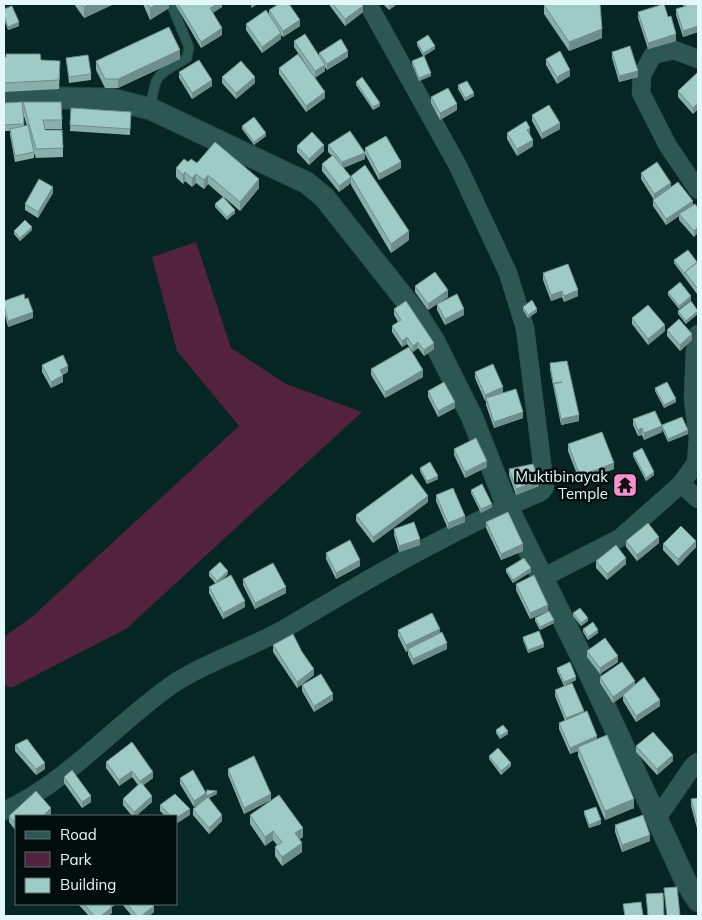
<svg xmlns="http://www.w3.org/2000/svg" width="702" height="920" font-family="Mulish,sans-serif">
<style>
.green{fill:#52223f}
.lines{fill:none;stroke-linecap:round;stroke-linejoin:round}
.service-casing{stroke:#244441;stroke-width:11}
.minor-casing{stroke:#244441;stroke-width:19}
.tertiary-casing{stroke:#244441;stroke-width:23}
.service{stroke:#2c5753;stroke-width:9}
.minor{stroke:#2c5753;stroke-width:18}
.tertiary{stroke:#2c5753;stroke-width:21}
.wall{fill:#88afaa;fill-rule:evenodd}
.shaded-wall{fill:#6f8e8b}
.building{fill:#9ecbc6;stroke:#6f8e8b}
.labels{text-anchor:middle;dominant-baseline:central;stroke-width:5;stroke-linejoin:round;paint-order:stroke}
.poi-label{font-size:15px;fill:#e3f9f7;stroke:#000d0c;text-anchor:end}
</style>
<rect width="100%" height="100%" fill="#052623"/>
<polygon class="green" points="196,242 231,348 286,384 362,412 126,629 11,688 4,685 4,637 33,616 239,426 177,351 152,257"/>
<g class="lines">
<defs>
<path id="service" d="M151,108C155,72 157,76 187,58L189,47L171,4"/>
<g id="minor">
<polyline points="698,59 674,50 653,55 642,75 641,93 668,146 698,190"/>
<polyline points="681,484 698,499"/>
<polyline points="542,578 620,538 681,484 696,463 698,438 693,398 695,351 698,334"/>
<path d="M4,811C71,780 117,722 176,682C212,659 255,647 291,625C373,576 454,529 541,492L545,487L525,328L508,273L458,166L368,4"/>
<polyline points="657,818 693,766 698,762"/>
</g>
<polyline id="tertiary" points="4,97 111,99 151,109 307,183 324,197 419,317 434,341 472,417 507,506 588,670 686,882 698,901"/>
</defs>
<use href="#service" class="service-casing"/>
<use href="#minor" class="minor-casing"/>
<use href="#tertiary" class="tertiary-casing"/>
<use href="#service" class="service"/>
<use href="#minor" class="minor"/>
<use href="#tertiary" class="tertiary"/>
</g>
<g class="wall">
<polygon points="74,4 114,4 84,18"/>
<polygon points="143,4 169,4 169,8 150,20"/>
<polygon points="175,4 222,4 222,7 212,13 222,35 201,48"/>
<polygon points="330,4 361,4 363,12 345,26 330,6"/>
<polygon points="383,4 397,4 389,10"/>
<polygon points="683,4 698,4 698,32 683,37 676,15 676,9 684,7"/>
<polygon points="544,5 602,38 569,51 544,14"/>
<polygon points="4,9 19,26 8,30 4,19"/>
<polygon points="269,10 300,26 283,37 281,35 281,39 262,53 246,30 246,24 269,15"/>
<polygon points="638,12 668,17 676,41 648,49 638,18"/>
<polygon points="294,41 319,56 319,53 348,57 327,70 325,67 325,71 315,78 294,47"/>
<polygon points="417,42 435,49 424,56 431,76 419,81 412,64 412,61 423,56 417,45"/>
<polygon points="612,52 638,77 619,82 612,58"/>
<polygon points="4,57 41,60 60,70 59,89 4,92"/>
<polygon points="66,58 91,74 91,80 69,83"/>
<polygon points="180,59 118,88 105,88 96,70 96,61"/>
<polygon points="546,59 570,76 557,84 546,65"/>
<polygon points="279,68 325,98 306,112 279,74"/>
<polygon points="179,72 212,86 192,99 179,78"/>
<polygon points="698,72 698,109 693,114 678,97 678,91"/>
<polygon points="222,77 255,83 236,99 222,83"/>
<polygon points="356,82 380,106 373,110 356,85"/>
<polygon points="458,85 474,96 465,101 458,89"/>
<polygon points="431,97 457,110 440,120 431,103"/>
<path d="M23,102L62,120V129H45L63,148V157L36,158L34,153V158L15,162L10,135V131H4V103ZM23,113L27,126H24V124Z"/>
<polygon points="71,108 131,112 130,135 70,131"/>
<polygon points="532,115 560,129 542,139 532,121"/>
<polygon points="242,126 266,136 254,145 242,129"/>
<polygon points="507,133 530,134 533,146 517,156 507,139"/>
<polygon points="328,145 365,159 343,168 351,183 339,192 322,171 322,164 332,156 328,152"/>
<polygon points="297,146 324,151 309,165 297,152"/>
<polygon points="365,148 401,168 379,180 365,154"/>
<polygon points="188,162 197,163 259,188 240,211 224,197 235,213 227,220 215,207 215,204 223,197 208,184 204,189 196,183 192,187 185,181 183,184 176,177 176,168"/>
<polygon points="641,173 671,188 693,205 695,204 694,237 679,220 679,216 666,225 653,206 653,200 654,200 641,179"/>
<polygon points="351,176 409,240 391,253 351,185"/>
<polygon points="53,193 38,218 25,210 25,204"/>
<polygon points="32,230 20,241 14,234 14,231"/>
<polygon points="674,260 697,262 697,294 674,263"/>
<polygon points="543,273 578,296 564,302 562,297 551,301 543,280"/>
<polygon points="415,286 448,297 428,310 415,292"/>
<polygon points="668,292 691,300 679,309 668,295"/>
<polygon points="4,301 33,318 8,327 4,311"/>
<polygon points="691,301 686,324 678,314 678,311"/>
<polygon points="437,304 464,315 445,325 437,310"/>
<polygon points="523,307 537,312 528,318 523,310"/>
<polygon points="394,309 434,349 424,356 418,348 413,352 407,344 402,347 392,332 392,326 398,322 394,315"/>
<polygon points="632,318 665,331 648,345 632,324"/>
<polygon points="667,330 692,340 680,351 667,336"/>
<polygon points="550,363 579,421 561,425 550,370"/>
<polygon points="42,365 68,372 62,375 63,382 51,388 42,372"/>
<polygon points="371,369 423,377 385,398 371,375"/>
<polygon points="475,372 503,393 523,418 494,428 486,405 486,401 485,401 475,378"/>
<polygon points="655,388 676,402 664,408 655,391"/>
<polygon points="428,391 455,408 438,417 428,397"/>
<polygon points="633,419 662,432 644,440 642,435 638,436 633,425"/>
<polygon points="662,425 688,434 668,442 662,429"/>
<polygon points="568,444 614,469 580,482 568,451"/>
<polygon points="454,449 487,467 465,478 454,455"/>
<polygon points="633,453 654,475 646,481 633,456"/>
<polygon points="420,468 438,479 427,484 420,471"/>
<polygon points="509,469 539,486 516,495 509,475"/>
<polygon points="471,490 492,507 481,513 471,493"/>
<polygon points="436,495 465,522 448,529 436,501"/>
<polygon points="428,502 373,543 356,521 356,515"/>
<polygon points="486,522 523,551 501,560 486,528"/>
<polygon points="394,529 420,545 399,552 394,535"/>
<polygon points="626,541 659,543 637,561 626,547"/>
<polygon points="663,544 696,547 678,566 663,550"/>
<polygon points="326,553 360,566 336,579 326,559"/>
<polygon points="596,561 626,564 607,580 596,568"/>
<polygon points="506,569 531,572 513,583 506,572"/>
<polygon points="209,572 228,574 220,582 245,607 223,619 209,593 209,587 216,584 209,576"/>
<polygon points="243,579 286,593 255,609 243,585"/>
<polygon points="516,584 548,611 530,619 516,590"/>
<polygon points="573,613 588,621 581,626 573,616"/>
<polygon points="535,618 554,623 540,630 535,621"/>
<polygon points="583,629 598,633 588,640 583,632"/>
<polygon points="398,630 440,633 447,649 413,665 408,655 408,651 406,652 398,636"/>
<polygon points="523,637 544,647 528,653 523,640"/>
<polygon points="273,645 302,652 314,675 297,688 273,652"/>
<polygon points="587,651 618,662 600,674 587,657"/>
<polygon points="557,668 576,680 564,686 557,671"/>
<polygon points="600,677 635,684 660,706 636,722 623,701 623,696 613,703 600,683"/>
<polygon points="302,685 333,700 314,712 302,691"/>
<polygon points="555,690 584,713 634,808 605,820 578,756 578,751 570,754 559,729 559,723 565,721 555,696"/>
<polygon points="496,730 508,734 500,739 496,733"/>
<polygon points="15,745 45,769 36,775 15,751"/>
<polygon points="636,746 673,761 657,775 636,752"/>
<polygon points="489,756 511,766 501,775 489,759"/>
<polygon points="106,762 153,778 143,785 152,802 136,816 132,816 123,805 123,799 138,785 132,777 119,786 106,768"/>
<polygon points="228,769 271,800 244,814 228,775"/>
<polygon points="64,777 91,802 82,808 64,783"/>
<polygon points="180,778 206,798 217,794 209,798 222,821 209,834 193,815 193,809 201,803 194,807 180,784"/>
<polygon points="698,798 698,832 691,806 691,799"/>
<polygon points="160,805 190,815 176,816 165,816 160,811"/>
<polygon points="584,811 601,824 589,828 584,814"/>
<polygon points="51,814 16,816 16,831 9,822 9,816"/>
<polygon points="250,815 303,837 300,839 302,852 282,866 275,856 275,847 277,845 273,840 265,846 250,824"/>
<polygon points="615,825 650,841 622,852 615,832"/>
<polygon points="78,904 116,904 112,907 112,913 108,916 89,916"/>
<polygon points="122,904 152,904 154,912 149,916 132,916"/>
</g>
<g class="shaded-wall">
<polygon points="89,4 114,4 84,18 84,7"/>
<polygon points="157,4 169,4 169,8 150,20 150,8"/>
<polygon points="217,4 222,4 222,7 210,15 210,8"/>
<polygon points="251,4 258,4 251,8"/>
<polygon points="389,4 397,4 389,10"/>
<polygon points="363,6 363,12 345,26 345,19"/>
<polygon points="300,20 300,26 283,37 283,31"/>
<polygon points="19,22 19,26 8,30 8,27"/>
<polygon points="698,26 698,32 683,37 683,31"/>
<polygon points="222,28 222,35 201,48 201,42"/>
<polygon points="602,29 602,38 569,51 569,42"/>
<polygon points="281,33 281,39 262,53 262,47"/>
<polygon points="676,34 676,41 648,49 648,43"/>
<polygon points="435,46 435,49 423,56 423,53"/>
<polygon points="180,50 180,59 118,88 118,79"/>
<polygon points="348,51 348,57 327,70 327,64"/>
<polygon points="325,65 325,71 315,78 315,71"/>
<polygon points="570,70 570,76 557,84 557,77"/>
<polygon points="638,71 638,77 619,82 619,76"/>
<polygon points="431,73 431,76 419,81 419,78"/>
<polygon points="255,77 255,83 236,99 236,93"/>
<polygon points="212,80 212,86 192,99 192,93"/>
<polygon points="325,92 325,98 306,112 306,106"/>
<polygon points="474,93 474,96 465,101 465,98"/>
<polygon points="380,103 380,106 373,110 373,107"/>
<polygon points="698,103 698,109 693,114 693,108"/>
<polygon points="457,104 457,110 440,120 440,113"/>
<polygon points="560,123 560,129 542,139 542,133"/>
<polygon points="530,128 530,134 527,136 527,130"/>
<polygon points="266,133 266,136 254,145 254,142"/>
<polygon points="533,140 533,146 517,156 517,149"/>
<polygon points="324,145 324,151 309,165 309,159"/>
<polygon points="365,153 365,159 342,168 342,162"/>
<polygon points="401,162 401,168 379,180 379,174"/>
<polygon points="185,172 185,181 183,184 183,175"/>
<polygon points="196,174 196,183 192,187 192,178"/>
<polygon points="208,175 208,184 204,189 204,180"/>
<polygon points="351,177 351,183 339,192 339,186"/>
<polygon points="259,179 259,188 240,211 240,202"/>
<polygon points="671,183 671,189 654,200 654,194"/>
<polygon points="53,187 53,193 38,218 38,212"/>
<polygon points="693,201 693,207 679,214 679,216 666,225 666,219"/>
<polygon points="235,210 235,213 227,220 227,217"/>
<polygon points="32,227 32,230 20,241 20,238"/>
<polygon points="698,227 698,233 694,237 694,231"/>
<polygon points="409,231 409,240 391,253 391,244"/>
<polygon points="448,290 448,297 428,310 428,304"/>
<polygon points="578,290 578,296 564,302 564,296"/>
<polygon points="562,291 562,297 551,301 551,295"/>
<polygon points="691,296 691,300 679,309 679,306"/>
<polygon points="464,309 464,315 445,325 445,319"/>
<polygon points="537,309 537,312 528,318 528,315"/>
<polygon points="698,311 698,314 686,324 686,321"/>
<polygon points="33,312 33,318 8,327 8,321"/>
<polygon points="665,325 665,331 648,345 648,339"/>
<polygon points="692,334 692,340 680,351 680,345"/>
<polygon points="407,337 407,344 402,347 402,341"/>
<polygon points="418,342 418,348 413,352 413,346"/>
<polygon points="434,343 434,349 424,356 424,350"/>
<polygon points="68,366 68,372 60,376 60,370"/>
<polygon points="423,370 423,377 385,398 385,392"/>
<polygon points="63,375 63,382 51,388 51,382"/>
<polygon points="503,387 503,393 486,398 486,401 485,401 485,395"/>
<polygon points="676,399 676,402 664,408 664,405"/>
<polygon points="455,402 455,408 438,417 438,411"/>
<polygon points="523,412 523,418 494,428 494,422"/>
<polygon points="579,415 579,421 561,425 561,419"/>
<polygon points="662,426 662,432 644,440 644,433"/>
<polygon points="642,428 642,435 638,436 638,430"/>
<polygon points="688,430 688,434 668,442 668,439"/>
<polygon points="487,461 487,467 465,478 465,472"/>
<polygon points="614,463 614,469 580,482 580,476"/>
<polygon points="654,472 654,475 646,481 646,478"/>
<polygon points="438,476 438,479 427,484 427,481"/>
<polygon points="539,480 539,486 516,495 516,489"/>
<polygon points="428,496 428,502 373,543 373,537"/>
<polygon points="492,504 492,507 481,513 481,509"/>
<polygon points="465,516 465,522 448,529 448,523"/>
<polygon points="659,537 659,543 637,561 637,555"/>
<polygon points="420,539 420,545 399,552 399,546"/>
<polygon points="696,541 696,547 678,566 678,559"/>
<polygon points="523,544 523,551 501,560 501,554"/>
<polygon points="626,558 626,564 607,580 607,574"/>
<polygon points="360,560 360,566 336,579 336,573"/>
<polygon points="531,568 531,572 513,583 513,580"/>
<polygon points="228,571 228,574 217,584 217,581"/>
<polygon points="286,587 286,593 255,609 255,603"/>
<polygon points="245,601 245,607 223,619 223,613"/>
<polygon points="548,605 548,611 530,619 530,613"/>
<polygon points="588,618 588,621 581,626 581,623"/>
<polygon points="554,620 554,623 540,630 540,627"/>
<polygon points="440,629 440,635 408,649 408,651 406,652 406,645"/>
<polygon points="598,630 598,633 588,640 588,637"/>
<polygon points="447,643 447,649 413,665 413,659"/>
<polygon points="544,644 544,647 528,653 528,650"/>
<polygon points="618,656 618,662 600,674 600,668"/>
<polygon points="314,669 314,675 297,688 297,682"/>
<polygon points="576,677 576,680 564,686 564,682"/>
<polygon points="635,681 635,688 623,695 623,696 613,703 613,697"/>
<polygon points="333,694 333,700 314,712 314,706"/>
<polygon points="660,700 660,706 636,722 636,716"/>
<polygon points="584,711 584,717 566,724 566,718"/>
<polygon points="508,731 508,734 500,739 500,736"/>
<polygon points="597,736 597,743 578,747 578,751 570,754 570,748"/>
<polygon points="673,755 673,761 657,775 657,769"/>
<polygon points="45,763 45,769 36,775 36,769"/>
<polygon points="511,763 511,766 501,775 501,771"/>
<polygon points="132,771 132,777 119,786 119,780"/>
<polygon points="153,772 153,778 140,788 140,781"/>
<polygon points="217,791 217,794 206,799 206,796"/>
<polygon points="206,793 206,799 194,807 194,801"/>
<polygon points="271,794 271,800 244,814 244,808"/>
<polygon points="91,796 91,802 82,808 82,802"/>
<polygon points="152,796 152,802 136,816 134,816 134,812"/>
<polygon points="634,799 634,808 605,820 605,811"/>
<polygon points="51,808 51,814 49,816 43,816"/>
<polygon points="190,809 190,815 176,824 176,818"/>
<polygon points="222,815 222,821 209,834 209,828"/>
<polygon points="601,820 601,824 589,828 589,825"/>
<polygon points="303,828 303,837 295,842 295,833"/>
<polygon points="273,831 273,840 265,846 265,837"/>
<polygon points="650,835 650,841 622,852 622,845"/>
<polygon points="302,843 302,852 282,866 282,857"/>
<polygon points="5,852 5,858 4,859 4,853"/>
<polygon points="110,904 116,904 112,907 112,913 108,916 101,916 110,908"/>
<polygon points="154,906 154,912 149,916 141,916"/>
</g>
<g class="building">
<polygon points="82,4 89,4 84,7"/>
<polygon points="148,4 157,4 150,8"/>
<polygon points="178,4 217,4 210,8 222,28 201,42"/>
<polygon points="279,4 289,4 300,20 283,31 269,10"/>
<polygon points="333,4 361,4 363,6 345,19"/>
<polygon points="547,4 600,4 602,29 569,42 544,5"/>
<polygon points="664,4 668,17 671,16 676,34 648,43 638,12"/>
<polygon points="685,4 698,4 698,26 683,31 676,9 686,6"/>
<polygon points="12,6 19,22 8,27 4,16 4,9"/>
<polygon points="266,10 281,33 262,47 246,24"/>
<polygon points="169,27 180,50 118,79 105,79 96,61"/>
<polygon points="305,34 325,65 315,71 294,41"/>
<polygon points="428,35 435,46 423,53 417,42"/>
<polygon points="341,39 348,51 327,64 319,53"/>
<polygon points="630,46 638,71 619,76 612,52"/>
<polygon points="560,51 570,70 557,77 546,59"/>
<polygon points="6,54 40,54 41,60 60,61 59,80 4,83 4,57 6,57"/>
<polygon points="298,54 325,92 306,106 279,68"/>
<polygon points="88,55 91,74 69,77 66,58"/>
<polygon points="424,56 431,73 419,78 412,61"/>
<polygon points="199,60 212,80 192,93 179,72"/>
<polygon points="241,61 255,77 236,93 222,77"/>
<polygon points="698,72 698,103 693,108 678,91"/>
<polygon points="362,77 380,103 373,107 356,82"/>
<polygon points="467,81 474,93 465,98 458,85"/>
<polygon points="448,88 457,104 440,113 431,97"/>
<polygon points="22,102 24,124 4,125 4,103"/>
<polygon points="23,102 61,102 62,120 43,120 45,130 62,130 63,148 36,149"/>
<polygon points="549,105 560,123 542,133 532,115"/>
<polygon points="71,108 131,112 130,129 70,125"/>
<polygon points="254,117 266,133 254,142 242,126"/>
<polygon points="526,121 530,128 527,130 533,140 517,149 507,133"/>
<polygon points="28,125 34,152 15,156 10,129"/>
<polygon points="350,131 365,153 342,162 328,145"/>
<polygon points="312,132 324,145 309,159 297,146"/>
<polygon points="386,136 401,162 379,174 365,148"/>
<polygon points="215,142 259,179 240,202 208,175 204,180 196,174 192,178 185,172 183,175 176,168 184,159 188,162 191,159 197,163"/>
<polygon points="333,155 351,177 339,186 322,164"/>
<polygon points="657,162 671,183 654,194 641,173"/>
<polygon points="365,165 409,231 391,244 351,176"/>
<polygon points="39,179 53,187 38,212 25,204"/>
<polygon points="678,182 693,201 666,219 653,200"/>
<polygon points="223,197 235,210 227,217 215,204"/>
<polygon points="695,204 698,208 698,227 694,231 679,214"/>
<polygon points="25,220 32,227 20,238 14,231"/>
<polygon points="688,250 697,262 685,272 685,274 674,260"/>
<polygon points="698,262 698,287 697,288 685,272"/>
<polygon points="568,264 578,290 564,296 562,291 551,295 543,273"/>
<polygon points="435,272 448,290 428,304 415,286"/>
<polygon points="680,282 691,296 679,306 668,292"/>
<polygon points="24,294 25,299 28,298 33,312 8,321 4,305 4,301"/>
<polygon points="457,294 464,309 445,319 437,304"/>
<polygon points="532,300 537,309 528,315 523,307"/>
<polygon points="406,301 434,343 424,350 418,342 413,346 407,337 402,341 392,326 401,320 394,309"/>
<polygon points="691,301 698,311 686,321 678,311"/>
<polygon points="648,305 665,325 648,339 632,318"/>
<polygon points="679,319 692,334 680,345 667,330"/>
<polygon points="409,347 423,370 385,392 371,369"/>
<polygon points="63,355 68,366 60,370 63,375 51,382 42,365"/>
<polygon points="567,361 579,415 561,419 554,384 562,382 553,383 550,363"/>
<polygon points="493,364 503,387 485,395 475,372"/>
<polygon points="444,382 455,402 438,411 428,391"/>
<polygon points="667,382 676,399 664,405 655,388"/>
<polygon points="516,389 523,412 494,422 486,398"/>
<polygon points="655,411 662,426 644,433 642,428 638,430 633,419"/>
<polygon points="682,417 688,430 668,439 662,425"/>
<polygon points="602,432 614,463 580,476 568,444"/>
<polygon points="476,438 487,461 465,472 454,449"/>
<polygon points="642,448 654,472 646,478 633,453"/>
<polygon points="430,462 438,476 427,481 420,468"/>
<polygon points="533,464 539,480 516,489 509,469"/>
<polygon points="412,474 428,496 373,537 356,515"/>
<polygon points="482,484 492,504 481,509 471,490"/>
<polygon points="453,488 465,516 448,523 436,495"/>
<polygon points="508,512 523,544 501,554 486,522"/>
<polygon points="414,522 420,539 399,546 394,529"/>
<polygon points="648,523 659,537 637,555 626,541"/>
<polygon points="681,526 696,541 678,559 663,544"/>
<polygon points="350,540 360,560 336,573 326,553"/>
<polygon points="616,545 626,558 607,574 596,561"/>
<polygon points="524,558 531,568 513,580 506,569"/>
<polygon points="220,562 228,571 217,581 209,572"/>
<polygon points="273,563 286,587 255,603 243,579"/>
<polygon points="231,575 245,601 223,613 209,587"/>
<polygon points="534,575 548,605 530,613 516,584"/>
<polygon points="580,608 588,618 581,623 573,613"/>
<polygon points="549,611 554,620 540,627 535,618"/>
<polygon points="432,613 440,629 406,645 398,630"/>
<polygon points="593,622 598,630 588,637 583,629"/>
<polygon points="539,631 544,644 528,650 523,637"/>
<polygon points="442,632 447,643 413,659 408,649"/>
<polygon points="293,634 302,652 314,669 297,682 273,645"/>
<polygon points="605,638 618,656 600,668 587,651"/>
<polygon points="570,662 576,677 564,682 557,668"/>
<polygon points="622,662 635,681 613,697 600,677"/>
<polygon points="321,674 333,694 314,706 302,685"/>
<polygon points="644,677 660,700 636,716 623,695"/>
<polygon points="572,683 584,711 566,718 555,690"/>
<polygon points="587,711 597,736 570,748 559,723"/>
<polygon points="503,725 508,731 500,736 496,730"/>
<polygon points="653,732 673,755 657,769 636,746"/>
<polygon points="607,735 634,799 605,811 578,747"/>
<polygon points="27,739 45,763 36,769 15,745"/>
<polygon points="132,742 153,772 140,781 132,771 119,780 106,762"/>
<polygon points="498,748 511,763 501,771 489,756"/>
<polygon points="254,756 271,794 244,808 228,769"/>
<polygon points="72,770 91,796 82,802 64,777"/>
<polygon points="193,770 206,793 194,801 180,778"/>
<polygon points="141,782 152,796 134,812 123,799"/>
<polygon points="207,790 217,791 206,796"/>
<polygon points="36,791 51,808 43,816 16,816 16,824 9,816"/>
<polygon points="175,794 190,809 176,818 176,816 171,816 160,805"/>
<polygon points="279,795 303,828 295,833 302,843 282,857 275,847 282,842 273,831 265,837 250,815"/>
<polygon points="208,797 222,815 209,828 193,809"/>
<polygon points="698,798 698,826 691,799"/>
<polygon points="596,807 601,820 589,825 584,811"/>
<polygon points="643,815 650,835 622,845 615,825"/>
<polygon points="677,887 680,916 667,916 664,888"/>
<polygon points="663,893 664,916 648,916 646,894"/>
<polygon points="641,902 643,916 625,916 623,904"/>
<polygon points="84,904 109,904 112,907 101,916 94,916"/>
<polygon points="127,904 152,904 154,906 141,916 137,916"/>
</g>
<defs>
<symbol id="temple-square" viewBox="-11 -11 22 22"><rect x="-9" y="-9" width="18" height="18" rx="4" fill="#f890cb" stroke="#000d0c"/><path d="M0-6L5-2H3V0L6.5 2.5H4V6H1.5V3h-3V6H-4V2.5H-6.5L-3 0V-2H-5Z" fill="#111"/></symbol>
</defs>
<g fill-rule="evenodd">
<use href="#temple-square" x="611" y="471" width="28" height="28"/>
</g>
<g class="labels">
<g class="poi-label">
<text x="608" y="476">Muktibinayak<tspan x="608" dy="17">Temple</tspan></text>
</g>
</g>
<rect width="702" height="920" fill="none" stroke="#e3f9f7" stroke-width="10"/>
<rect x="15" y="815" width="162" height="90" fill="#000d0c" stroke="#5b6b6a"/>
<rect x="25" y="831" width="25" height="8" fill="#2c5753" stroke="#5b6b6a"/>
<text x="60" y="840" font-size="15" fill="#e3f9f7">Road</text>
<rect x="25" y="852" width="25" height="15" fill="#52223f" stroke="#5b6b6a"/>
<text x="60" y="865" font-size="15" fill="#e3f9f7">Park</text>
<rect x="25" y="878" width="25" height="15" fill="#9ecbc6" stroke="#5b6b6a"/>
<text x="60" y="890" font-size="15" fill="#e3f9f7">Building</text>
</svg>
